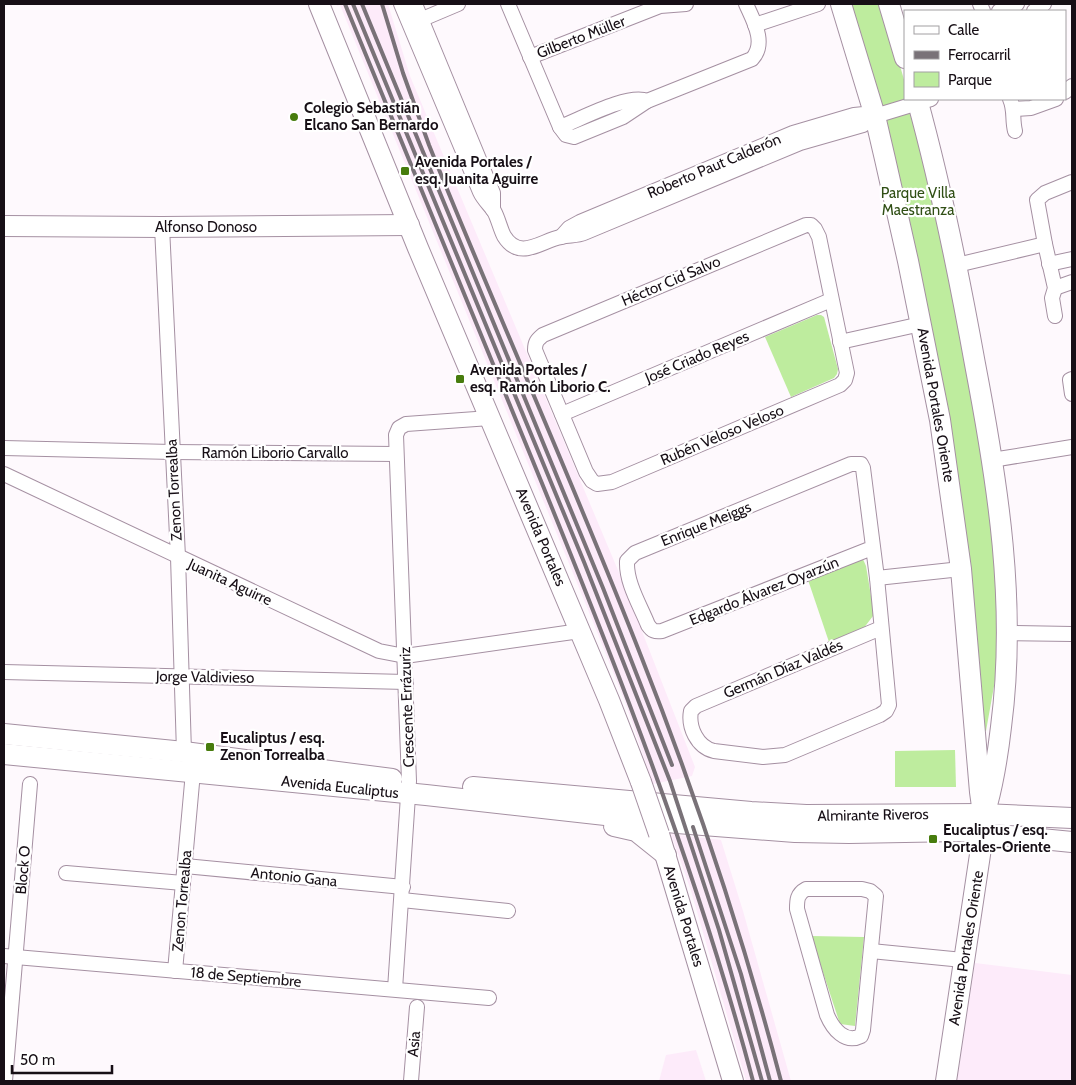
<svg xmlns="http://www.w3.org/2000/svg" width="1076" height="1085" font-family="Cabin,sans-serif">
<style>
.built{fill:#fdebfa}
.green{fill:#beec9e}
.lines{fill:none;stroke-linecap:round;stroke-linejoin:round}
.street-casing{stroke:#a590a2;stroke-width:16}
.secondary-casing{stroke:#a590a2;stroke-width:22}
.street{stroke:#fff;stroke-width:14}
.secondary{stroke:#fff;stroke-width:20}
.rail{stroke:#797278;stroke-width:4}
.secondary-bridge-casing{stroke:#a590a2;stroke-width:22;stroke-linecap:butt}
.secondary-bridge{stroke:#fff;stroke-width:20}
.poi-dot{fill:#477c0d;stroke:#fff;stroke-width:2}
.labels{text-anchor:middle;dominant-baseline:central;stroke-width:4.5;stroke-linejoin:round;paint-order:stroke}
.street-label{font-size:15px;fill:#170f16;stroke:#fff}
.poi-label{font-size:15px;font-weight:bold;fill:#170f16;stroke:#fff;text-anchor:start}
.park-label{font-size:15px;fill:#304f15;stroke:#fff}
</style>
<rect width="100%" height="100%" fill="#fef9fd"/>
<g class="built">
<polygon points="336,4 388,4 410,76 620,575 695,767 692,776 653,784 625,702 593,622 340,5 337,6"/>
<polygon points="671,834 721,840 743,911 791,1081 746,1081 691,891"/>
<polygon points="975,963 1072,975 1072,1081 957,1081"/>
<polygon points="696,1050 706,1081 659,1081 666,1055"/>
</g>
<g class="green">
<polygon points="847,4 882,4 905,83 905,99 910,99 937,199 993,504 1001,647 986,731 978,730 955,483"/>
<polygon points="817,315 821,315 824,317 838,369 837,374 834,378 791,397 765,337"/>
<polygon points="862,557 866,566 873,608 873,616 863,629 830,645 807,577"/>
<polygon points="955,750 956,787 895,787 895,751"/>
<polygon points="811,936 864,937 855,1026 840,1024"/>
</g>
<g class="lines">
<defs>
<g id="street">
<path d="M401,4L480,192C483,199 489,204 494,211C498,218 500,228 504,236C520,262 542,240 561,237C569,235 577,236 584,233L800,143L863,125L875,116"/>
<polyline points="415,4 493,193 493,210"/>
<path d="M508,4L560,127L566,135L574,137L623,117L647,101L752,59C767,43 753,20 746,4"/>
<polyline points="980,4 983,11"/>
<polyline points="999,11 1017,4"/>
<polyline points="1034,11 1044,4"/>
<polyline points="413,23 458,4"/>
<polyline points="755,25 818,4"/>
<polyline points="530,57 660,6 686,4"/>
<polyline points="1065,92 1072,86"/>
<path d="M1010,99C1015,110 1012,119 1015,131"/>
<polyline points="1014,109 1031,108 1056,99"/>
<path d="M560,127C579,120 628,93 647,101"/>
<path d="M806,225H811L815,229L819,237L847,373L845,380L840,385L612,482L597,484L592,481L586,472L535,350C535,342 537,340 543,335Z"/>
<polyline points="162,227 178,557 184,752"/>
<polyline points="561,237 569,228 580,222 793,133 854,115 864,114 875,116 931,99"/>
<polyline points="1049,264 1072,259"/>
<polyline points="957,265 1045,244"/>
<polyline points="1055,288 1072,282"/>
<polyline points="1055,316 1052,298 1055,288 1045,244 1037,200 1045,193 1072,182"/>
<polyline points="840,342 921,324"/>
<polyline points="1072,379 1070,380 1072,394"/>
<polyline points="562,414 831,300"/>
<polyline points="4,448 172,452 396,454"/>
<polyline points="992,460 1072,447"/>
<polyline points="4,474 379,651 405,656 580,631"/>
<path d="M872,548L662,631C655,632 652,631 648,625C640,605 626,583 627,561L635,553L851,464H861L863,468L877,578L889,705L886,711L880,715L785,755L763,757L714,751C697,747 688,727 691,711L696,706L881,628"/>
<polyline points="877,578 961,569"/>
<polyline points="1008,633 1072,634"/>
<polyline points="4,672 406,682"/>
<polyline points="185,866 403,887"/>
<polyline points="66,873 183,883"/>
<path d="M806,889H862L870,891L876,896L863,1030L861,1036C845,1044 833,1029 827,1015L797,909C797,900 797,894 806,889Z"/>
<polyline points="402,900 508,911"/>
<polyline points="871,951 963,960"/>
<polyline points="4,956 489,998"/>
<polyline points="175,971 193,772"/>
<polyline points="395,989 409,781 396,435 399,428 406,424 490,418"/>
<polyline points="5,1081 30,784"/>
<polyline points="411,1081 417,1007"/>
</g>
<g id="secondary">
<polyline points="319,4 418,248 609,700 641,782"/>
<polyline points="841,4 875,116 885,159 908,261 940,420 961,569 980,792 983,814 981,848 946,1081"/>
<polyline points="889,4 905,58"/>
<path d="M917,99C941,186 959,275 975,364C998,484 1017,605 1001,727C998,753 994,779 987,805"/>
<polyline points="4,226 162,227 409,225"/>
<polyline points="4,734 184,752 392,779"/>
<polyline points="4,754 426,795 677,823 795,832 849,833 960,831 1072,842"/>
<polyline points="473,787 751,812 806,815 983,814 1072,818"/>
<polyline points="614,826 636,831 666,855"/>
<polyline points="659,834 733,1081"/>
</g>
</defs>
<use href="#street" class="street-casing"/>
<use href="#secondary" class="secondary-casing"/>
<use href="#street" class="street"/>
<use href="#secondary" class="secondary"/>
<g class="rail">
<path d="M345,4C407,154 468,304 530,454C614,659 696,866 753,1081"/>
<polyline points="353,4 584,562 670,781 719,930 762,1081"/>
<polyline points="362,4 603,588 672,765"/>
<path d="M382,4L403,73L429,145C498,316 574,484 641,656C696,795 743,937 781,1081"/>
<polyline points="693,827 741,974 770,1081"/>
</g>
<defs>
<polyline id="secondary-bridge" points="641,782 659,834"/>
</defs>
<use href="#secondary-bridge" class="secondary-bridge-casing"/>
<use href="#secondary-bridge" class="secondary-bridge"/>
</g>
<g class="poi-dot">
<circle cx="294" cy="117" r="5"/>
<rect x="400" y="166" width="10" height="10" rx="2.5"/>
<rect x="455" y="374" width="10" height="10" rx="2.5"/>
<rect x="205" y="742" width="10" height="10" rx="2.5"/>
<rect x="928" y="834" width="10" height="10" rx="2.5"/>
</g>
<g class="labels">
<g class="street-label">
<text transform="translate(581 37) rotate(-21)">Gilberto Müller</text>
<text transform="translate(714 166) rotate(-23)">Roberto Paut Calderón</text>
<text x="206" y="227">Alfonso Donoso</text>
<text transform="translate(671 281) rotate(-23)">Héctor Cid Salvo</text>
<text transform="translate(697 357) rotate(-23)">José Criado Reyes</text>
<text transform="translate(936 405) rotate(80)">Avenida Portales Oriente</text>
<text transform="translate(722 435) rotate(-23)">Rubén Veloso Veloso</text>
<text x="275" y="453">Ramón Liborio Carvallo</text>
<text transform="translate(174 490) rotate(-93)">Zenon Torrealba</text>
<text transform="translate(706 524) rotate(-22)">Enrique Meiggs</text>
<text transform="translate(541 537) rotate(67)">Avenida Portales</text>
<text transform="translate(230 582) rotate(25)">Juanita Aguirre</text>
<text transform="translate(764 591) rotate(-22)">Edgardo Álvarez Oyarzún</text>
<text transform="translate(783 669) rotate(-23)">Germán Díaz Valdés</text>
<text transform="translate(205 677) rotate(1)">Jorge Valdivieso</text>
<text transform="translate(407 707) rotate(-92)">Crescente Errázuriz</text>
<text transform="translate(340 787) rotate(6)">Avenida Eucaliptus</text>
<text transform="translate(873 815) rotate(-1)">Almirante Riveros</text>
<text transform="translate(23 870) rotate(-85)">Block O</text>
<text transform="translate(294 877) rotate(6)">Antonio Gana</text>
<text transform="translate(182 901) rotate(-85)">Zenon Torrealba</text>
<text transform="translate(684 916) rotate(73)">Avenida Portales</text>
<text transform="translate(966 948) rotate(-81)">Avenida Portales Oriente</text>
<text transform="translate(246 977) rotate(5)">18 de Septiembre</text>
<text transform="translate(414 1044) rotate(-85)">Asia</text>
</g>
<g class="poi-label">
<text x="304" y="108">Colegio Sebastián<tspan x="304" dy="17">Elcano San Bernardo</tspan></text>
<text x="415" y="162">Avenida Portales /<tspan x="415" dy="17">esq. Juanita Aguirre</tspan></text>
<text x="470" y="370">Avenida Portales /<tspan x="470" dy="17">esq. Ramón Liborio C.</tspan></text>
<text x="220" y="738">Eucaliptus / esq.<tspan x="220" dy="17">Zenon Torrealba</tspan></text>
<text x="943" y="830">Eucaliptus / esq.<tspan x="943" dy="17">Portales-Oriente</tspan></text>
</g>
<g class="park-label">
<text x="918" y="193">Parque Villa<tspan x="918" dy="17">Maestranza</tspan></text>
</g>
</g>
<rect width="1076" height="1085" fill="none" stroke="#170f16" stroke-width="10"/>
<rect x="904" y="10" width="162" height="90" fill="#ffffff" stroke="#a29fa2"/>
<rect x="914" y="26" width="25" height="8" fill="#ffffff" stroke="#a29fa2"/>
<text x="948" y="35" font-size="15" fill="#170f16">Calle</text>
<rect x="914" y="51" width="25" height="8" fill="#797278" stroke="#a29fa2"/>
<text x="948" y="60" font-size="15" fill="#170f16">Ferrocarril</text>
<rect x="914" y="72" width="25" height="15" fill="#beec9e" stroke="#a29fa2"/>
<text x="948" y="85" font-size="15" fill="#170f16">Parque</text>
<path d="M12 1065v8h100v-8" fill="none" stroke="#170f16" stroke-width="2.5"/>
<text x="20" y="1065" font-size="15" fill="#170f16" stroke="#ffffff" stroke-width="4" paint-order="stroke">50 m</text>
</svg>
